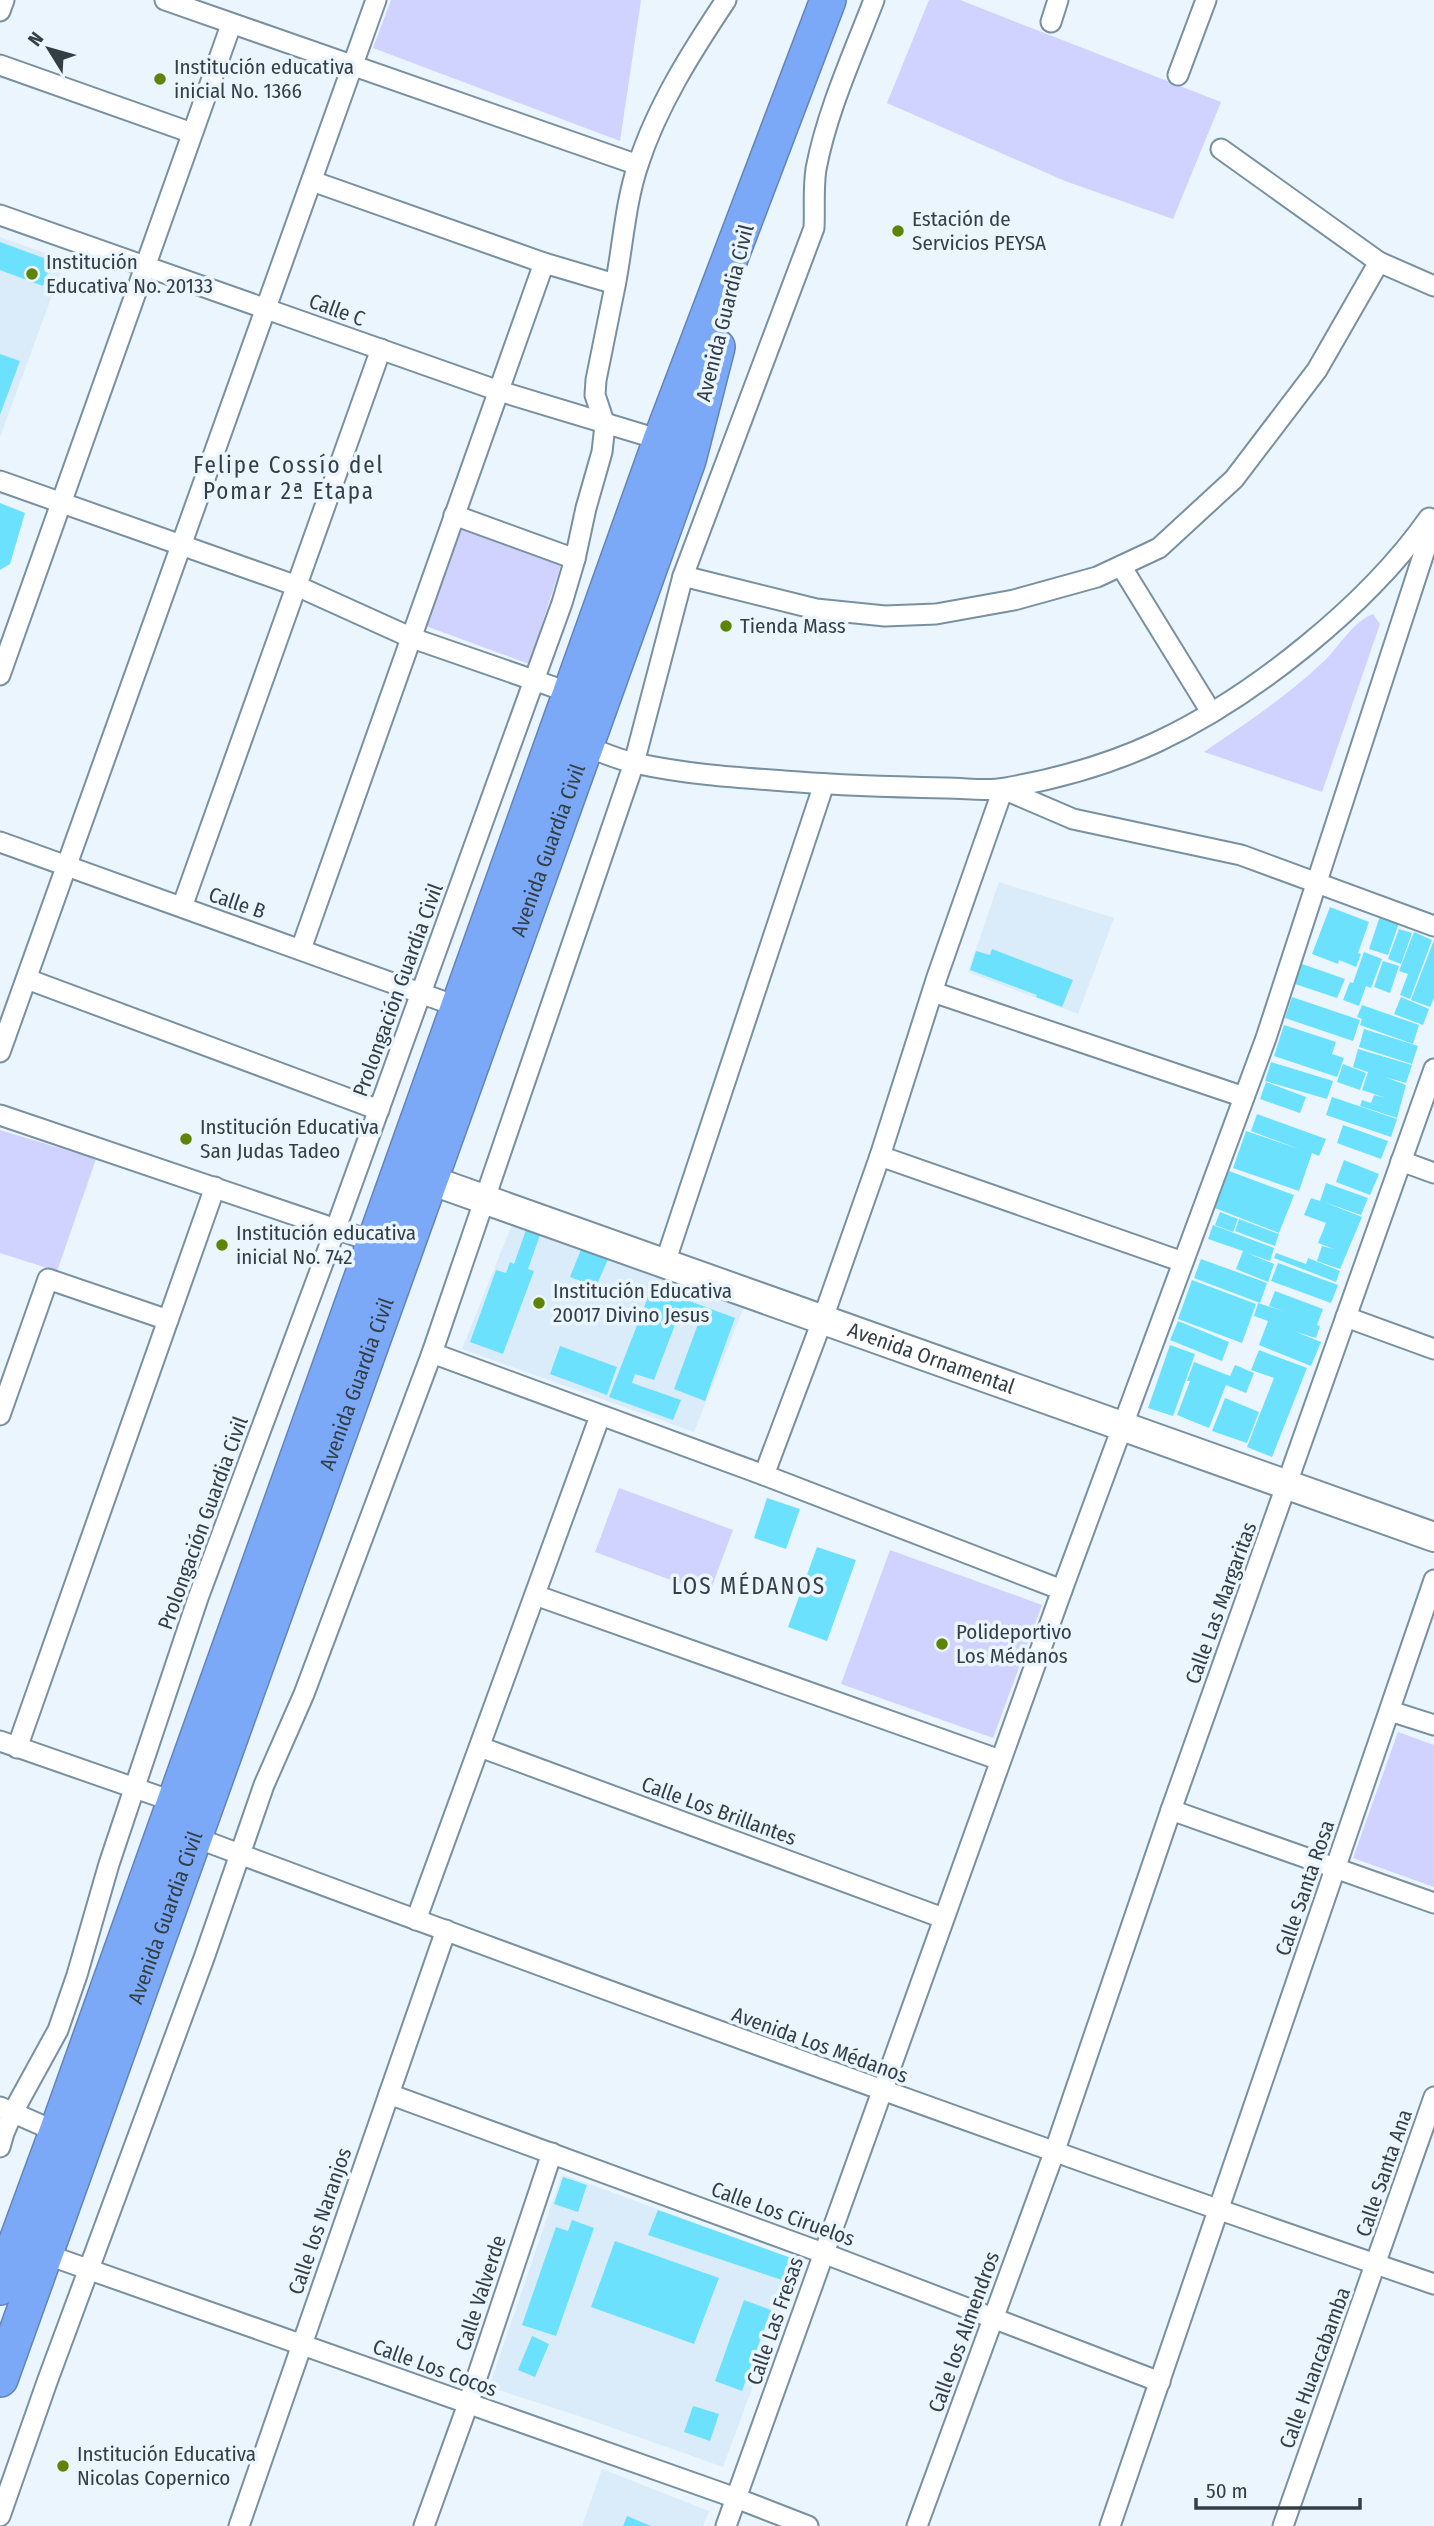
<svg xmlns="http://www.w3.org/2000/svg" width="1434" height="2526" font-family="'Fira Sans Condensed',sans-serif">
<style>
.built{fill:#daecfa}
.green{fill:#d0d2ff}
.building{fill:#6ce1fd}
.lines{fill:none;stroke-linecap:round;stroke-linejoin:round}
.street-casing{stroke:#7890a0;stroke-width:23}
.secondary-casing{stroke:#7890a0;stroke-width:32}
.highway-casing{stroke:#6284b9;stroke-width:38}
.street{stroke:#fff;stroke-width:19}
.secondary{stroke:#fff;stroke-width:28}
.highway{stroke:#7ba9f7;stroke-width:35}
.poi-dot{fill:#5e8406;stroke:#ebf5fd;stroke-width:2.5}
.labels{text-anchor:middle;dominant-baseline:central;stroke-width:7;stroke-linejoin:round;paint-order:stroke}
.poi-label{font-size:21px;fill:#343e45;stroke:#ebf5fd;text-anchor:start}
.street-label{font-size:21px;fill:#343e45;stroke:#ebf5fd}
.neighbourhood-label{font-size:23px;letter-spacing:2px;fill:#343e45;stroke:#ebf5fd}
</style>
<rect width="100%" height="100%" fill="#ebf5fd"/>
<g class="built">
<polygon points="0,237 65,260 0,437"/>
<polygon points="999,882 1114,918 1078,1014 968,972"/>
<polygon points="515,1217 744,1307 694,1432 462,1349"/>
<polygon points="562,2174 799,2261 723,2467 585,2418 489,2387"/>
<polygon points="602,2469 709,2511 703,2526 582,2526"/>
</g>
<g class="green">
<polygon points="391,0 641,0 620,141 373,48"/>
<polygon points="929,0 960,0 1221,102 1173,219 1065,181 887,103"/>
<polygon points="461,527 561,565 529,664 426,626"/>
<path d="M1373,614L1380,624L1322,792L1204,752C1245,724 1286,697 1322,663C1338,649 1352,622 1373,614Z"/>
<polygon points="0,1130 96,1159 57,1271 0,1253"/>
<polygon points="619,1488 733,1530 709,1594 595,1552"/>
<polygon points="890,1550 1042,1605 993,1738 841,1684"/>
<polygon points="1398,1732 1434,1745 1434,1887 1353,1858"/>
</g>
<g class="building">
<polygon points="0,242 52,261 43,286 0,270"/>
<polygon points="0,354 20,361 0,415"/>
<polygon points="0,503 25,513 10,564 0,570"/>
<polygon points="1330,907 1369,922 1358,953 1361,954 1356,967 1339,960 1338,964 1312,954"/>
<polygon points="1381,913 1400,920 1388,955 1369,949"/>
<polygon points="1399,929 1412,933 1401,964 1388,959"/>
<polygon points="1414,932 1432,940 1410,999 1400,995 1408,974 1399,971"/>
<polygon points="1434,940 1434,998 1430,1007 1411,1000"/>
<polygon points="992,949 1073,980 1062,1007 1036,997 1037,995 970,970 976,951 990,955"/>
<polygon points="1364,952 1382,959 1371,988 1366,986 1359,1006 1343,1000 1350,982 1353,983"/>
<polygon points="1383,961 1399,966 1390,993 1374,987"/>
<polygon points="1302,964 1345,979 1337,998 1295,984"/>
<polygon points="1292,997 1360,1020 1353,1041 1285,1018"/>
<polygon points="1401,997 1429,1009 1423,1025 1394,1014"/>
<polygon points="1362,1005 1419,1025 1413,1044 1360,1025 1362,1019 1357,1017"/>
<polygon points="1284,1025 1336,1042 1332,1054 1344,1058 1337,1077 1274,1056"/>
<polygon points="1364,1029 1418,1046 1412,1064 1359,1047"/>
<polygon points="1358,1049 1412,1065 1406,1083 1385,1077 1406,1085 1397,1118 1360,1106 1362,1100 1371,1103 1374,1095 1386,1098 1362,1090 1368,1072 1353,1067"/>
<polygon points="1271,1062 1333,1081 1327,1099 1265,1081"/>
<polygon points="1343,1064 1366,1073 1360,1090 1337,1082"/>
<polygon points="1266,1082 1306,1097 1300,1113 1260,1099"/>
<polygon points="1332,1097 1397,1119 1391,1137 1326,1115"/>
<polygon points="1257,1114 1326,1139 1319,1156 1312,1153 1299,1191 1233,1168 1246,1131 1299,1149 1251,1131"/>
<polygon points="1343,1125 1388,1141 1381,1159 1337,1143"/>
<polygon points="1344,1160 1379,1174 1370,1195 1336,1182"/>
<polygon points="1229,1171 1294,1195 1279,1233 1215,1208"/>
<polygon points="1326,1183 1368,1198 1361,1215 1324,1202 1362,1217 1340,1269 1317,1261 1322,1246 1334,1249 1318,1243 1326,1223 1304,1215 1311,1198 1320,1201"/>
<polygon points="1220,1212 1238,1219 1233,1232 1215,1225"/>
<polygon points="1239,1219 1279,1234 1275,1246 1235,1231"/>
<polygon points="1213,1225 1274,1248 1270,1261 1247,1253 1274,1264 1268,1282 1236,1269 1243,1251 1208,1239"/>
<polygon points="526,1230 540,1235 528,1269 534,1271 503,1354 470,1342 496,1270 506,1273 510,1262 514,1264"/>
<polygon points="582,1247 608,1259 596,1287 570,1277"/>
<polygon points="1276,1253 1306,1264 1308,1258 1340,1271 1336,1282 1274,1258"/>
<polygon points="1201,1259 1267,1283 1260,1303 1194,1278"/>
<polygon points="1278,1263 1338,1285 1331,1303 1271,1281"/>
<polygon points="1192,1280 1256,1304 1242,1343 1178,1319"/>
<polygon points="652,1287 735,1318 705,1401 674,1389 698,1324 678,1317 654,1380 635,1374 632,1383 681,1400 673,1420 609,1397"/>
<polygon points="1275,1291 1323,1309 1317,1325 1320,1326 1316,1338 1296,1332 1321,1342 1311,1366 1259,1345 1268,1321 1254,1316 1258,1303 1286,1312 1269,1306"/>
<polygon points="1178,1321 1229,1342 1222,1361 1170,1340"/>
<polygon points="1170,1345 1195,1354 1173,1416 1148,1408"/>
<polygon points="560,1346 617,1367 607,1395 550,1374"/>
<polygon points="1259,1350 1307,1368 1272,1457 1247,1447 1274,1378 1251,1370"/>
<polygon points="1194,1362 1230,1376 1235,1365 1254,1373 1246,1393 1226,1385 1209,1428 1177,1415 1190,1381 1187,1381"/>
<polygon points="1225,1398 1259,1412 1247,1443 1212,1431"/>
<polygon points="767,1498 800,1509 786,1549 754,1538"/>
<polygon points="817,1547 856,1560 827,1641 788,1627"/>
<polygon points="563,2177 587,2185 578,2212 554,2204"/>
<polygon points="658,2210 799,2261 791,2283 648,2235"/>
<polygon points="572,2220 594,2228 556,2336 522,2325 556,2227 568,2231"/>
<polygon points="615,2241 719,2278 694,2344 591,2307"/>
<polygon points="744,2300 771,2310 742,2391 715,2381"/>
<polygon points="532,2336 549,2344 535,2377 518,2370"/>
<polygon points="693,2406 719,2414 710,2441 684,2432"/>
<polygon points="627,2516 651,2526 623,2526"/>
</g>
<g class="lines">
<defs>
<g id="street">
<polyline points="165,0 638,165"/>
<polyline points="0,11 4,0"/>
<polyline points="1051,22 1058,0"/>
<polyline points="0,65 192,133"/>
<polyline points="1178,75 1206,0"/>
<polyline points="1221,149 1379,262 1434,286"/>
<polyline points="312,181 544,263 615,284"/>
<polyline points="0,215 499,391 661,440"/>
<polyline points="0,481 297,586 412,638 571,693"/>
<polyline points="454,515 575,559"/>
<polyline points="1121,566 1211,712"/>
<polyline points="683,576 816,609 885,616 936,614 1014,600 1097,577 1159,548 1234,479 1317,370 1379,262"/>
<polyline points="0,675 231,25"/>
<path d="M585,746C602,752 618,760 635,763C688,775 744,778 799,782C848,786 898,787 947,788C966,788 987,792 1005,788C1057,779 1110,764 1157,742C1253,697 1368,605 1429,518"/>
<polyline points="0,842 459,1007"/>
<polyline points="182,907 381,349"/>
<polyline points="301,949 544,263"/>
<polyline points="27,979 379,1110"/>
<polyline points="933,992 1244,1097"/>
<polyline points="0,1052 376,0"/>
<polyline points="0,1115 383,1245"/>
<polyline points="880,1156 1183,1262"/>
<polyline points="1401,1161 1434,1173"/>
<polyline points="665,1263 824,784"/>
<polyline points="1346,1317 1434,1349"/>
<polyline points="432,1353 764,1475 1062,1590"/>
<polyline points="0,1415 48,1279 168,1320"/>
<polyline points="764,1475 822,1321 880,1156 937,977 1003,789 1073,819 1241,855 1434,926"/>
<polyline points="535,1595 1000,1760"/>
<polyline points="1390,1711 1434,1725"/>
<polyline points="0,1741 175,1802"/>
<polyline points="480,1747 943,1918"/>
<polyline points="17,1748 215,1187"/>
<polyline points="1171,1810 1434,1903"/>
<path d="M194,1837C606,1991 1018,2142 1434,2284"/>
<polyline points="416,1920 600,1416"/>
<polyline points="389,2094 823,2253 1160,2382"/>
<polyline points="0,2107 57,2132"/>
<path d="M0,2147L4,2133L13,2112L58,2030L77,1975L109,1864L198,1598L336,1228L562,603L575,559L586,508L602,452L605,425L595,395L596,380C602,349 609,317 615,286C623,246 625,204 638,165C657,106 692,51 726,0"/>
<polyline points="45,2254 736,2498 808,2526"/>
<path d="M0,2516L47,2382L204,1958L264,1785L304,1694L432,1353L634,763L683,576L814,228C815,208 813,189 816,169C827,111 853,55 874,0"/>
<polyline points="239,2526 446,1930"/>
<polyline points="424,2526 468,2404 552,2153"/>
<polyline points="726,2526 1062,1590 1266,1038 1434,522"/>
<polyline points="917,2526 1054,2153 1171,1810 1434,1069"/>
<polyline points="1110,2526 1434,1580"/>
<polyline points="1283,2526 1434,2097"/>
</g>
<g id="secondary">
<path id="s1" d="M430,1180L1434,1537"/>
</g>
<g id="highway">
<polyline points="0,2287 57,2132 661,440 828,0"/>
<path id="s2" d="M0,2379L688,460L717,347"/>
</g>
</defs>
<use href="#street" class="street-casing"/>
<use href="#secondary" class="secondary-casing"/>
<use href="#highway" class="highway-casing"/>
<use href="#street" class="street"/>
<use href="#secondary" class="secondary"/>
<use href="#highway" class="highway"/>
</g>
<g class="poi-dot">
<circle cx="160" cy="79" r="7"/>
<circle cx="898" cy="231" r="7"/>
<circle cx="32" cy="274" r="7"/>
<circle cx="726" cy="626" r="7"/>
<circle cx="186" cy="1139" r="7"/>
<circle cx="222" cy="1245" r="7"/>
<circle cx="539" cy="1303" r="7"/>
<circle cx="942" cy="1644" r="7"/>
<circle cx="63" cy="2466" r="7"/>
</g>
<g class="labels">
<g class="poi-label">
<text x="174" y="67">Institución educativa<tspan x="174" dy="24">inicial No. 1366</tspan></text>
<text x="912" y="219">Estación de<tspan x="912" dy="24">Servicios PEYSA</tspan></text>
<text x="46" y="262">Institución<tspan x="46" dy="24">Educativa No. 20133</tspan></text>
<text x="740" y="626">Tienda Mass</text>
<text x="200" y="1127">Institución Educativa<tspan x="200" dy="24">San Judas Tadeo</tspan></text>
<text x="236" y="1233">Institución educativa<tspan x="236" dy="24">inicial No. 742</tspan></text>
<text x="553" y="1291">Institución Educativa<tspan x="553" dy="24">20017 Divino Jesus</tspan></text>
<text x="956" y="1632">Polideportivo<tspan x="956" dy="24">Los Médanos</tspan></text>
<text x="77" y="2454">Institución Educativa<tspan x="77" dy="24">Nicolas Copernico</tspan></text>
</g>
<g class="street-label">
<text transform="translate(337 310) rotate(20)">Calle C</text>
<text transform="translate(725 313) rotate(-76)">Avenida Guardia Civil</text>
<text stroke="none"><textPath href="#s2" startOffset="1624">Avenida Guardia Civil</textPath></text>
<text transform="translate(237 903) rotate(19)">Calle B</text>
<text transform="translate(398 990) rotate(-70)">Prolongación Guardia Civil</text>
<text stroke="none"><textPath href="#s1" startOffset="532">Avenida Ornamental</textPath></text>
<text stroke="none"><textPath href="#s2" startOffset="1057">Avenida Guardia Civil</textPath></text>
<text transform="translate(203 1523) rotate(-70)">Prolongación Guardia Civil</text>
<text transform="translate(1221 1603) rotate(-70)">Calle Las Margaritas</text>
<text transform="translate(719 1811) rotate(20)">Calle Los Brillantes</text>
<text transform="translate(1305 1888) rotate(-71)">Calle Santa Rosa</text>
<text stroke="none"><textPath href="#s2" startOffset="490">Avenida Guardia Civil</textPath></text>
<text transform="translate(820 2045) rotate(20)">Avenida Los Médanos</text>
<text transform="translate(1384 2173) rotate(-71)">Calle Santa Ana</text>
<text transform="translate(783 2214) rotate(20)">Calle Los Ciruelos</text>
<text transform="translate(320 2221) rotate(-71)">Calle los Naranjos</text>
<text transform="translate(481 2293) rotate(-72)">Calle Valverde</text>
<text transform="translate(775 2321) rotate(-71)">Calle Las Fresas</text>
<text transform="translate(964 2332) rotate(-70)">Calle los Almendros</text>
<text transform="translate(435 2368) rotate(20)">Calle Los Cocos</text>
<text transform="translate(1315 2368) rotate(-70)">Calle Huancabamba</text>
</g>
<g class="neighbourhood-label">
<text x="289" y="465">Felipe Cossío del<tspan x="289" dy="26">Pomar 2ª Etapa</tspan></text>
<text x="749" y="1586">LOS MÉDANOS</text>
</g>
</g>
<g transform="translate(49 49) rotate(307)" stroke="#ebf5fd" stroke-width="5" paint-order="stroke">
<path d="M0-5L12 26L0 18L-12 26Z" fill="#343e45"/>
<text y="-10" font-size="19" font-weight="bold" text-anchor="middle" fill="#343e45">N</text>
</g>
<path d="M1196 2498v10h164v-10" fill="none" stroke="#343e45" stroke-width="3.5"/>
<text x="1206" y="2498" font-size="21" fill="#343e45" stroke="#ebf5fd" stroke-width="5" paint-order="stroke">50 m</text>
</svg>
